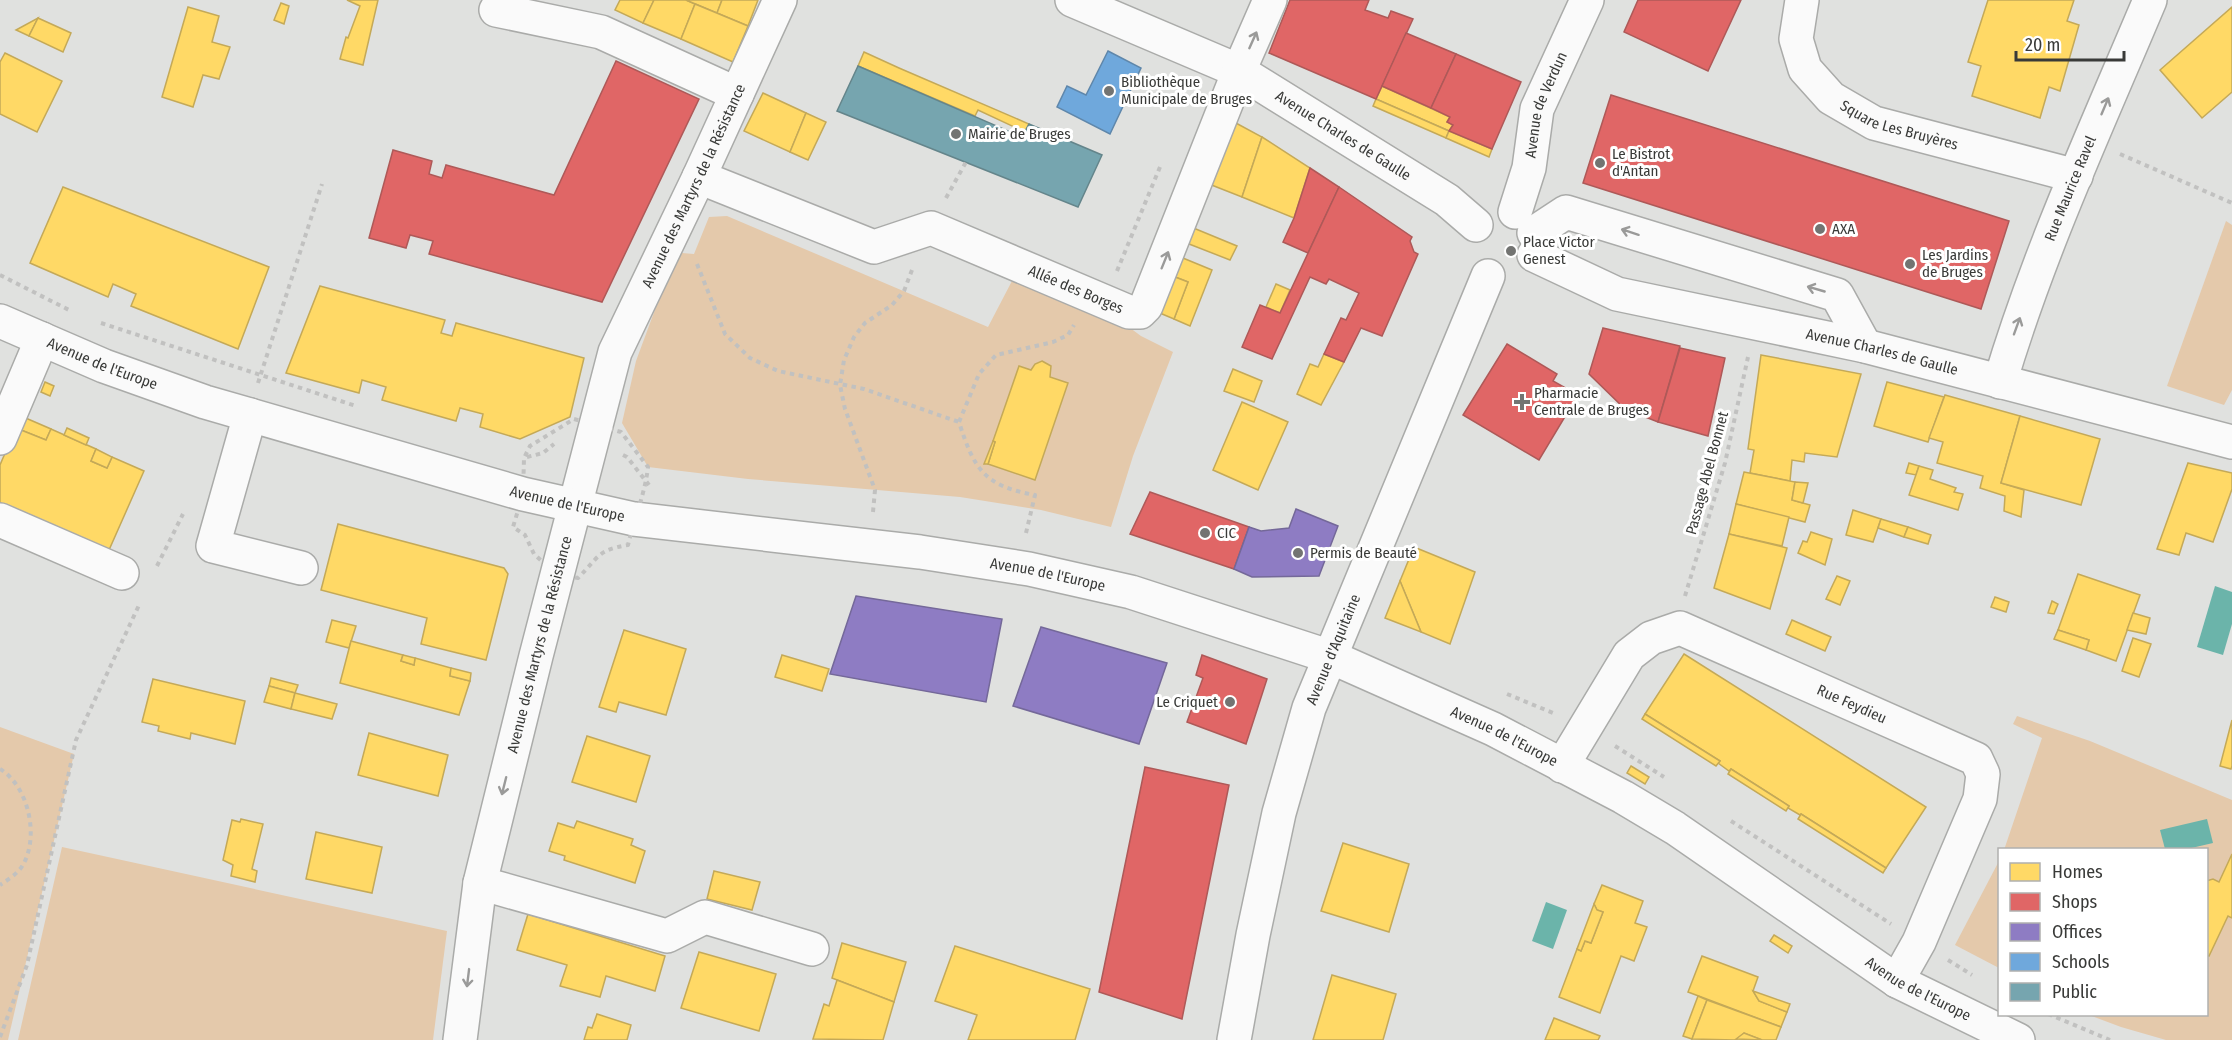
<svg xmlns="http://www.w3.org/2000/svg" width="2232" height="1040" font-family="'Fira Sans Condensed',sans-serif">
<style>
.green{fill:#e4c9ab}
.water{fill:#6bb4aa}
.homes{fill:#ffd966;stroke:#c4a958;stroke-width:1.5}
.shops{fill:#e06666;stroke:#ae5958;stroke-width:1.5}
.offices{fill:#8e7cc3;stroke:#746899;stroke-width:1.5}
.schools{fill:#6fa8dc;stroke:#5f87ab;stroke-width:1.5}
.public{fill:#76a5af;stroke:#64858b;stroke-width:1.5}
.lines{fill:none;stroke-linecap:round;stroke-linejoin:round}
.minor-casing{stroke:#aaaba9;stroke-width:36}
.major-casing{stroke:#aaaba9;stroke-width:36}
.path{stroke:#c1c1c0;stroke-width:4;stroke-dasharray:4.5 4.5;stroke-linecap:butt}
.minor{stroke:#fafafa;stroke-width:33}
.major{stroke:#fafafa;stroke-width:33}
.oneway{stroke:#9a9a99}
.poi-dot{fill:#737472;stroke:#fff;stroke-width:2}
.labels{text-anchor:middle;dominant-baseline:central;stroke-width:6;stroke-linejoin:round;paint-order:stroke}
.poi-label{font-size:15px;fill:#393a38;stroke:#fff;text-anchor:start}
.street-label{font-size:15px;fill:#393a38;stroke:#fff}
</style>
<rect width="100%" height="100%" fill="#e0e1df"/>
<g class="green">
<polygon points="727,216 988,327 1013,279 1107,311 1141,336 1173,352 1133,456 1111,527 1041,510 960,497 748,479 648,467 622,423 636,361 656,307 682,253 694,254 709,217"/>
<polygon points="2226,221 2232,225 2232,390 2224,405 2167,386"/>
<polygon points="2017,716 2090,741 2232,800 2232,1040 2166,1040 2121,1027 2089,1015 2206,1014 2206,850 2004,850 2042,738 2013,724"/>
<polygon points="0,727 74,754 8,1040 0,1040"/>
<polygon points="62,847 447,931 433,1040 18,1040"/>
<polygon points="1999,861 2000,968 1999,968 1955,945"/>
</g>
<g class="water">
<polygon points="2215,586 2232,592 2232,624 2223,655 2197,647"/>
<polygon points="2207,819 2213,843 2187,849 2165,849 2160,830"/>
<polygon points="1546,902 1567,910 1553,949 1532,941"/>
</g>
<g class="homes">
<polygon points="347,0 378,0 363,65 340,59 346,37 348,38 360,6"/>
<polygon points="620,0 654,0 643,23 615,10"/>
<polygon points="654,0 686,0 695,4 681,39 643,23"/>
<polygon points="686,0 722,0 717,13"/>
<polygon points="722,0 758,0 748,26 717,13"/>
<polygon points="1988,0 2074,0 2067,21 2079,25 2060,91 2049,87 2040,118 1972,96 1981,66 1968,62"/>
<polygon points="281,3 289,6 284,24 274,20"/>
<polygon points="695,4 748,26 733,62 681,39"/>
<polygon points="188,7 219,16 212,42 230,47 219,79 203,75 193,107 162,97"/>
<polygon points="2232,7 2232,92 2202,118 2160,70"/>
<polygon points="38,18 29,36 16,30"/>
<polygon points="38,18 71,33 63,52 29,36"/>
<polygon points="864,52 899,68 1029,124 1025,132 978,110 975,116 858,66"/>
<polygon points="5,53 62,81 37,132 0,114 0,62"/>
<polygon points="1382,86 1450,117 1447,122 1453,125 1449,131 1376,99"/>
<polygon points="763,93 806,113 790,152 744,131"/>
<polygon points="1376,99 1449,131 1446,138 1373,106"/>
<polygon points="806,113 826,122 808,160 790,152"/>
<polygon points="1234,122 1262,137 1242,197 1209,184"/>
<polygon points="1449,131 1492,149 1489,157 1446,138"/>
<polygon points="1262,137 1310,168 1294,218 1242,197"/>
<polygon points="63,187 269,267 238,349 131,306 136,294 113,284 108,297 30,263"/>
<polygon points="1191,227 1237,246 1230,260 1184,242"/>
<polygon points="1178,256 1212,270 1190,326 1174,319 1188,282 1170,275"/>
<polygon points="1170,275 1188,282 1174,319 1155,311"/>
<polygon points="1276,284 1290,290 1280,313 1266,307"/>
<polygon points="320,286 445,320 441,333 452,336 456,323 584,358 570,417 520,439 480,427 483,414 460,408 456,421 382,400 386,387 362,380 359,393 286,373"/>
<polygon points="1324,354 1344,362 1321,405 1297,394 1310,364 1318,367"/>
<polygon points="1761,355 1861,374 1837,457 1805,453 1804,462 1792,460 1790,481 1750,473 1754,450 1748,449"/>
<polygon points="1042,361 1051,366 1050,377 1068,383 1035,480 988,464 995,442 993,441 1019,366 1031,370 1035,364"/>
<polygon points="1233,369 1262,381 1254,402 1224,391"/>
<polygon points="45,382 54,386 50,396 41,392"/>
<polygon points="1887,382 1944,397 1928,442 1874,426"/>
<polygon points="1945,395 2020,416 2001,483 2024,490 2021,517 2004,511 2005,496 1980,488 1983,476 1937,463 1943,442 1929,438"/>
<polygon points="1242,402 1288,422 1258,490 1213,470"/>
<polygon points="21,416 51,429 46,440 16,428"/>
<polygon points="2020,416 2100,439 2081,505 2001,483"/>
<polygon points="16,428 46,440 51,429 96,449 91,461 107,468 112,457 144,471 109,550 0,503 0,465"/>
<polygon points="67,428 89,438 86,445 64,435"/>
<polygon points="993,441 995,442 988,464 984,464"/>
<polygon points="96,449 112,457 107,468 91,461"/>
<polygon points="1909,463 1919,466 1916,475 1906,473"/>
<polygon points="2188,463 2232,473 2232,489 2213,542 2186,533 2179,555 2157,549"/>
<polygon points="1919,466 1933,470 1930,479 1956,488 1954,492 1963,494 1958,510 1909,495"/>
<polygon points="1744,472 1795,482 1792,500 1810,505 1805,522 1736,504"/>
<polygon points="1795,482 1808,483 1803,503 1792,500"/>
<polygon points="1736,504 1789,517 1782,546 1729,534"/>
<polygon points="1853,510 1881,519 1873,542 1846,535"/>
<polygon points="1881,519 1908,527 1904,537 1878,528"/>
<polygon points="338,524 504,568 508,574 486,660 421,644 427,618 321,590"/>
<polygon points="1908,527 1931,535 1928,544 1904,537"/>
<polygon points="1811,532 1832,539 1825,565 1798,553 1803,541 1807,542"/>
<polygon points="1729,534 1787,548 1770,609 1714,588"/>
<polygon points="1414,547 1475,572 1450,644 1421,632 1400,581"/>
<polygon points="2078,574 2140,595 2116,661 2086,650 2089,640 2058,630"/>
<polygon points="1837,576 1850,581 1840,605 1826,599"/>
<polygon points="1400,581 1421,632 1385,618"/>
<polygon points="1995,597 2009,602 2006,612 1991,607"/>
<polygon points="2052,601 2058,604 2054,614 2048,613"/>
<polygon points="2133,613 2150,618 2146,634 2127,630"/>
<polygon points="332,620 356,626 349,648 326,642"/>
<polygon points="1792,620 1831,637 1825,651 1786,634"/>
<polygon points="624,630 686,649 666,715 619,702 616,712 599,707"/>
<polygon points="2058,630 2089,640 2086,650 2054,639"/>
<polygon points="2133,638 2151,644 2139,677 2122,671"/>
<polygon points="351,641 403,655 401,661 414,665 415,658 451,668 450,676 470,681 459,715 340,683"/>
<polygon points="1684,654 1926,807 1886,868 1801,814 1800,815 1788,808 1789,806 1731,769 1729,771 1718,763 1720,761 1645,714"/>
<polygon points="403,655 415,658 414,665 401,661"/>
<polygon points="782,655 829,669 822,691 775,677"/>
<polygon points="451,668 471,673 470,681 450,676"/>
<polygon points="271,678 298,685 295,693 269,686"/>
<polygon points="153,679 245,701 235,744 191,733 190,739 158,731 159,726 142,722"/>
<polygon points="269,686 295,693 291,709 264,702"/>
<polygon points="295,693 337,704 332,719 291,709"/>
<polygon points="1645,714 1720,761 1716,766 1642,719"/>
<polygon points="2232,720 2232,766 2231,769 2220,766"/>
<polygon points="369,733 448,755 438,796 358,775"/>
<polygon points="587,736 650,756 636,802 572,782"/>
<polygon points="1631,766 1649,777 1645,784 1627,773"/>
<polygon points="1731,769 1789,806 1786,811 1728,774"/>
<polygon points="1801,814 1886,868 1883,873 1798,819"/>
<polygon points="241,819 263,824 252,869 257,871 255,882 231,876 233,865 223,860 232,820 240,822"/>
<polygon points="577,821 633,839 631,845 645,851 635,883 564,860 565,856 549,851 558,823 574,828"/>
<polygon points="316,832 382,847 372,893 306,879"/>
<polygon points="1343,843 1409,864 1389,932 1321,911"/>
<polygon points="2232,854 2232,918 2228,916 2209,956 2206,955 2206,881 2213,879 2219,882"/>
<polygon points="714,871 760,882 752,910 707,899"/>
<polygon points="1602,885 1643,901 1635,923 1647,927 1634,961 1621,956 1600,1013 1559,997 1577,949 1581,951 1585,941 1591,943 1603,912 1597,910 1594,904"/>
<polygon points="1594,904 1597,910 1603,912 1591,943 1585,941 1581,951 1577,949"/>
<polygon points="528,914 665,956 655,991 606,976 600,997 560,986 567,965 517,950"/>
<polygon points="1774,935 1792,946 1788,953 1770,941"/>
<polygon points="842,943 906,962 894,1002 832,978"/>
<polygon points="955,946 1090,989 1075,1040 968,1040 977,1015 935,1001"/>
<polygon points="699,952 776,974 759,1031 681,1008"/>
<polygon points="1702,956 1758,977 1753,991 1759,1001 1787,1012 1781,1027 1688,992"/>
<polygon points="1332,975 1396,994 1383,1040 1313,1040"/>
<polygon points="837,980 894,1002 883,1040 813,1039 824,1004 829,1006"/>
<polygon points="1753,991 1790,1004 1787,1012 1759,1001"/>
<polygon points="1698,996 1707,1000 1692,1039 1683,1036"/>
<polygon points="1707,1000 1781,1027 1776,1040 1762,1040 1744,1033 1736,1040 1692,1039"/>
<polygon points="597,1014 631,1025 627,1040 584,1040 588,1027 592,1028"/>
<polygon points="1554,1018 1600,1036 1598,1040 1545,1040"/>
<polygon points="1744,1033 1762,1040 1736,1039"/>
</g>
<g class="shops">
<polygon points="1290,0 1369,0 1365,10 1388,18 1391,11 1413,19 1376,99 1269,53"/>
<polygon points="1638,0 1741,0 1708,71 1624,32"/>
<polygon points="1406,33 1456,54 1431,108 1382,86"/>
<polygon points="1456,54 1521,82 1492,149 1449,131 1453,125 1447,122 1450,117 1431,108"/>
<polygon points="616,61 699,99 602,302 429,254 433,241 410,235 406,248 369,238 393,150 432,161 429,174 442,178 446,165 554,195"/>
<polygon points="1611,95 2009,221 1981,309 1583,183"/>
<polygon points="1310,168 1339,187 1308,253 1283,242 1294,218"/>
<polygon points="1339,187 1412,237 1410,241 1414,252 1418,254 1382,336 1361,328 1344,362 1324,354 1341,318 1346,320 1359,293 1329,279 1326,284 1310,277 1272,359 1242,347 1260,305 1280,313"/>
<polygon points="1603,328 1680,346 1658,422 1625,409 1589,374"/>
<polygon points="1507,344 1557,374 1553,381 1578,395 1539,460 1463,415"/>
<polygon points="1680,348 1725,358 1708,436 1658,422"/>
<polygon points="1150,492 1249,527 1234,569 1130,534"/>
<polygon points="1202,655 1267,679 1246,744 1187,722 1203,678 1196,675"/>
<polygon points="1145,767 1229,785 1182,1019 1099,992"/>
</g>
<g class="offices">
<polygon points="1296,509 1338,526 1319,576 1252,577 1234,569 1249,527 1261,531 1289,528"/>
<polygon points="856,596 1002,619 986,702 830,674"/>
<polygon points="1041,627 1167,663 1139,744 1013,706"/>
</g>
<polygon class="schools" points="1108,51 1141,68 1110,134 1057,107 1067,86 1086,95"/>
<polygon class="public" points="858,66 1022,137 1029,124 1102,155 1078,207 837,111"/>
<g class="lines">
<defs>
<g id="minor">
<path id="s1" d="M1072,0L1239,71L1447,200L1476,225"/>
<path id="s2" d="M1802,0L1796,39L1805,69L1831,98L1874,123L2076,176"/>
<polyline points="496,10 601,32 737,94"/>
<path id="s3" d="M699,177L874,247L931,228L1129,312H1140L1146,306L1239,71L1270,0"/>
<path id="s4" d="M1515,212L1529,168L1537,109L1587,0"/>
<polyline points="1534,233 1566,212 1837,295 1865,346"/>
<path id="s5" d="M1534,255L1617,294L1865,346L2232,442"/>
<path id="s6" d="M2000,382C2039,251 2097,126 2150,0"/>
<polyline points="250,415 213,546 301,568"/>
<polyline points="0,438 42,339"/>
<polyline points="0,520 122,573"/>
<path id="s7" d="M1562,766L1629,655L1651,638L1680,628L1976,759L1983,774L1980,799L1919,942L1897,981"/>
<polyline points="480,883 667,936 705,917 812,949"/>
<path id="s8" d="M460,1040L480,883L536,656L615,352L699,177L780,0"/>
<path id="s9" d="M1234,1040L1253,935L1279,813L1309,708L1488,276"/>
</g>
<g id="major">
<path id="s10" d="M0,321L104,366L205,402L523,494L634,519L920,552L1029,569L1131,592L1331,657L1493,729L1623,797L1675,828L1897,981L2018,1040"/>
</g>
</defs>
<use href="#minor" class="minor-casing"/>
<use href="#major" class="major-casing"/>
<g class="path">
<polyline points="2120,154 2232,203"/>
<polyline points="946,198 966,162"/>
<polyline points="697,264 725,334 750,358 778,371 864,389 959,422"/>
<polyline points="1117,271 1160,167"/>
<polyline points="0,275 69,310"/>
<polyline points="101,323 356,406"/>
<polyline points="258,383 322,184"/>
<path d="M574,419L621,432L648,467C645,494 634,519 628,545C597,550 599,557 578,578L557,575L534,554L525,535L513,527L523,494L524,458L530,446Z"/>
<polyline points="623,455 627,457 649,485"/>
<polyline points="527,457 543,453 554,444"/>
<polyline points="873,512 875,490 845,409 840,385 844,360 854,337 865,323 892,305 904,291 912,270"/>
<path d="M1026,533L1035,495C984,486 974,469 959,422L979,374L996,355L1053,342L1068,335L1074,325"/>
<polyline points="157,566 183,514"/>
<polyline points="1685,596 1725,463 1748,357"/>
<polyline points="1507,694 1553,713"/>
<polyline points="1615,746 1664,777"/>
<path d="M0,769C28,786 39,834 24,863C19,873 9,879 0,885"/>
<polyline points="1731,821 1891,924"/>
<polyline points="1948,960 1972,975"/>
<polyline points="2048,1014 2110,1040"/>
<polyline points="0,1037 27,965 76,740 140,603"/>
</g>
<use href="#minor" class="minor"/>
<use href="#major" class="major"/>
</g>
<defs><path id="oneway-shaft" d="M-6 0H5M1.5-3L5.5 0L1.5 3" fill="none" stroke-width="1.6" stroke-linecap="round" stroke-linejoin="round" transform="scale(1.5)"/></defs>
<g class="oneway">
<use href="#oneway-shaft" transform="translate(1253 40) rotate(-66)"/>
<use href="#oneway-shaft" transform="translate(2105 106) rotate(-67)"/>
<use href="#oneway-shaft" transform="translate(1630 232) rotate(-162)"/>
<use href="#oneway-shaft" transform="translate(1165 260) rotate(-68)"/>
<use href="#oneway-shaft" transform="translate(1816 289) rotate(-164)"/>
<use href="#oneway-shaft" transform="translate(2017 326) rotate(-70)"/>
<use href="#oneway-shaft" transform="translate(504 786) rotate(104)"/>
<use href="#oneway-shaft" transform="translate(468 978) rotate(97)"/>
</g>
<g class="poi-dot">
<circle cx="1109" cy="91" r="6"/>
<circle cx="956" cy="134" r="6"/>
<circle cx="1600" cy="163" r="6"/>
<circle cx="1820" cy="229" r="6"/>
<circle cx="1511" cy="251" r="6"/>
<circle cx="1910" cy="264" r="6"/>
<path d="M1519 393h6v6h6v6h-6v6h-6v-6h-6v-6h6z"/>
<circle cx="1205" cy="533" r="6"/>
<circle cx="1298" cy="553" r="6"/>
<circle cx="1230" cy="702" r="6"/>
</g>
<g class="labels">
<g class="poi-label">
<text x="1121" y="82">Bibliothèque<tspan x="1121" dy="17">Municipale de Bruges</tspan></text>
<text x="968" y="134">Mairie de Bruges</text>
<text x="1612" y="154">Le Bistrot<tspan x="1612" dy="17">d'Antan</tspan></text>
<text x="1832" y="229">AXA</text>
<text x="1523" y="242">Place Victor<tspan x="1523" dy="17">Genest</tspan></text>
<text x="1922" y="255">Les Jardins<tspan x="1922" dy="17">de Bruges</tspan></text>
<text x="1534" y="393">Pharmacie<tspan x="1534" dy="17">Centrale de Bruges</tspan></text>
<text x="1217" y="533">CIC</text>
<text x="1310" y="553">Permis de Beauté</text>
<text x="1218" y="702" text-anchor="end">Le Criquet</text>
</g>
<g class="street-label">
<text stroke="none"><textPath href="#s4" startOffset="112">Avenue de Verdun</textPath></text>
<text stroke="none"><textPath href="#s2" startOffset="184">Square Les Bruyères</textPath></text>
<text stroke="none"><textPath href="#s1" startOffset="304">Avenue Charles de Gaulle</textPath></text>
<text stroke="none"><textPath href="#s8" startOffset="890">Avenue des Martyrs de la Résistance</textPath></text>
<text stroke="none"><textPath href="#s6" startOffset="206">Rue Maurice Ravel</textPath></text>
<text stroke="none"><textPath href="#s3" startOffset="406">Allée des Borges</textPath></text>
<text stroke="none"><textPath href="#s5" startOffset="363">Avenue Charles de Gaulle</textPath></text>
<text stroke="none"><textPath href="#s10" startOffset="111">Avenue de l'Europe</textPath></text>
<text transform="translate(1707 473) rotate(-75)">Passage Abel Bonnet</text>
<text stroke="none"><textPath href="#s10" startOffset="597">Avenue de l'Europe</textPath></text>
<text stroke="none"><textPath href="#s10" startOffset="1083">Avenue de l'Europe</textPath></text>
<text stroke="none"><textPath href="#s8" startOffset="404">Avenue des Martyrs de la Résistance</textPath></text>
<text stroke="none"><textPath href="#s9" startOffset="404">Avenue d'Aquitaine</textPath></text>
<text stroke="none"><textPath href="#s7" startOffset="376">Rue Feydieu</textPath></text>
<text stroke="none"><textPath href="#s10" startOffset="1569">Avenue de l'Europe</textPath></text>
<text stroke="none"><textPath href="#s10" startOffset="2055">Avenue de l'Europe</textPath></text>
</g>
</g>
<rect x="1998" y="848" width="210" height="168" fill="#ffffff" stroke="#b0b0af" stroke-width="1.5"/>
<rect x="2010" y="863" width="30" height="18" fill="#ffd966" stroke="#b0b0af" stroke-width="1.5"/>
<text x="2052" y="878" font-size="18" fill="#393a38">Homes</text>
<rect x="2010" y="893" width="30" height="18" fill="#e06666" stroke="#b0b0af" stroke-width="1.5"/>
<text x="2052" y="908" font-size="18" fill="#393a38">Shops</text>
<rect x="2010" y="923" width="30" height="18" fill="#8e7cc3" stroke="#b0b0af" stroke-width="1.5"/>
<text x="2052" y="938" font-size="18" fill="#393a38">Offices</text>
<rect x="2010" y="953" width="30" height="18" fill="#6fa8dc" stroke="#b0b0af" stroke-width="1.5"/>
<text x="2052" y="968" font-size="18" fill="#393a38">Schools</text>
<rect x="2010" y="983" width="30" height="18" fill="#76a5af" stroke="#b0b0af" stroke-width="1.5"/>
<text x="2052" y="998" font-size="18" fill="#393a38">Public</text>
<path d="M2016 51v9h108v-9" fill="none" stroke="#393a38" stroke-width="3"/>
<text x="2025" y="51" font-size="18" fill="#393a38" stroke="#ffffff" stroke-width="4.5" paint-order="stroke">20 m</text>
</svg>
